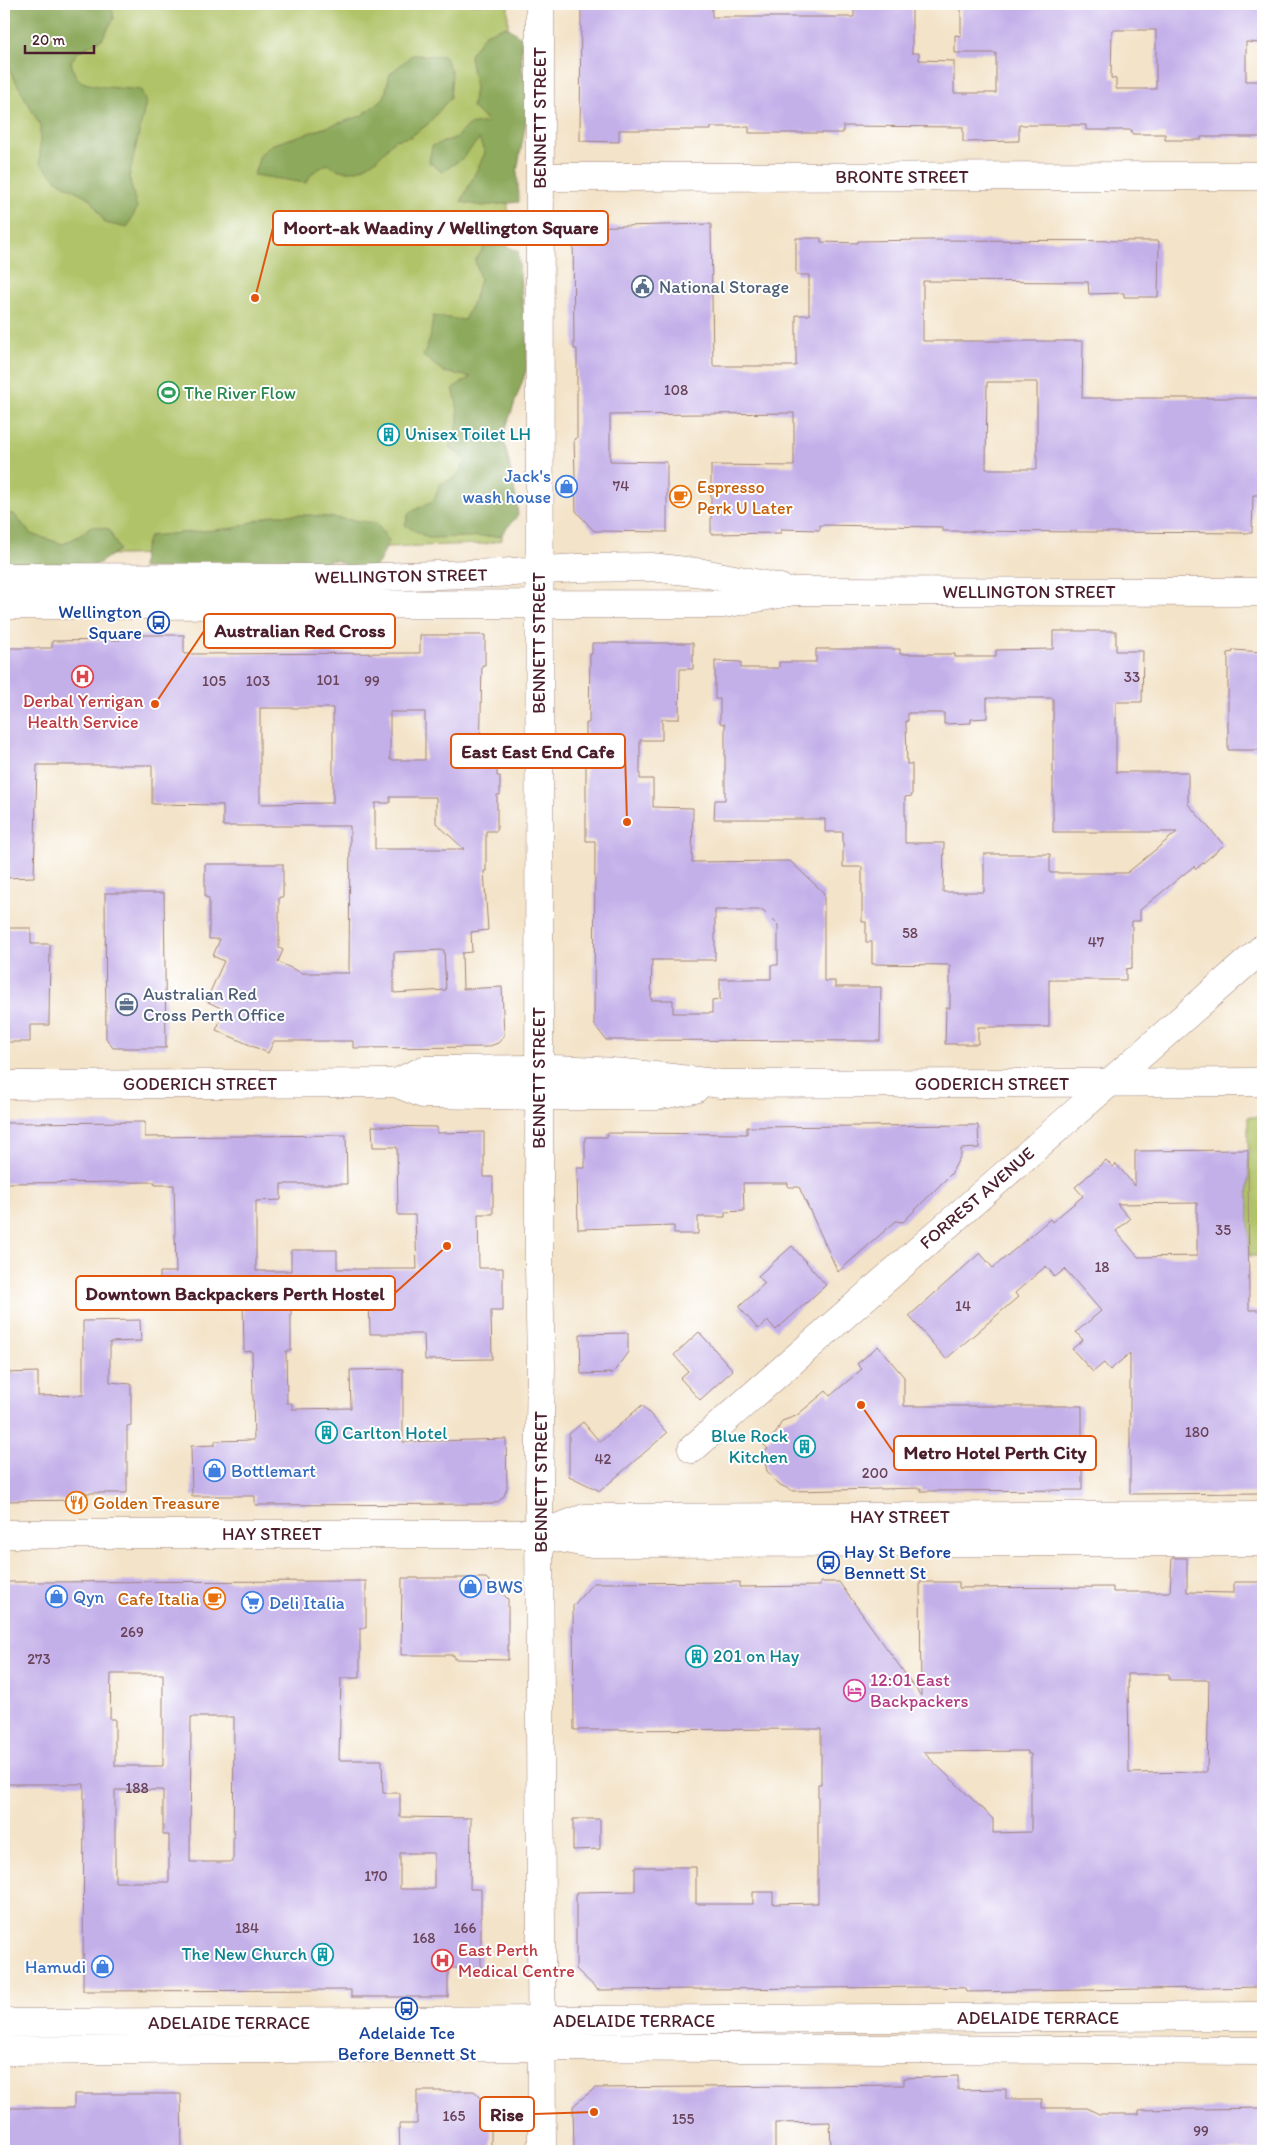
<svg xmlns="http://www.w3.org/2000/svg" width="1267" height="2155" font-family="Itim,sans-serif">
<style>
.green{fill:#b0c367;stroke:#7d7149}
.forest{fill:#8ca95c;stroke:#6b6444}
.building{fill:#c4b0e9;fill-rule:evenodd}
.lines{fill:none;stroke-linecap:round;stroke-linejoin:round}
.street-casing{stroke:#9e817a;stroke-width:29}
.secondary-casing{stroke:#9e817a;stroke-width:29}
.primary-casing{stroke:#9e817a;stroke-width:29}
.street{stroke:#fff;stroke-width:28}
.secondary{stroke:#fff;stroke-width:28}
.primary{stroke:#fff;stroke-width:28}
.labels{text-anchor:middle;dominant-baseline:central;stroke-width:4;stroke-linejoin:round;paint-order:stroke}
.number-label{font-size:15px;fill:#68435a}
.street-label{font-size:18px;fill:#4a1f2b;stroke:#fff}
.service-label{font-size:18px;fill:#4e5e75;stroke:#fff;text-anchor:start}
.leisure-label{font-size:18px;fill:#27864d;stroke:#fff;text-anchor:start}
.culture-label{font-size:18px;fill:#0d838f;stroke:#fff;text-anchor:start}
.shop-label{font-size:18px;fill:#366cbe;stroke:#fff;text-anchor:start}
.food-label{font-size:18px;fill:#c56008;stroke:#fff;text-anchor:start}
.transit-label{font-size:18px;fill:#164399;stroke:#fff;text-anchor:end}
.health-label{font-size:18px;fill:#be3a42;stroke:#fff}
.hotel-label{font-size:18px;fill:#b23c85;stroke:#fff;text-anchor:start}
.leader{fill:none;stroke:#e0560e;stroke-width:2}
.callout-dot{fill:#e0560e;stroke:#fff;stroke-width:2}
.callout{fill:#fff;stroke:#e0560e;stroke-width:2}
.callout-label{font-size:19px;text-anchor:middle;font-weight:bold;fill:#4a1f2b}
</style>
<rect width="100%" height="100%" fill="#fff"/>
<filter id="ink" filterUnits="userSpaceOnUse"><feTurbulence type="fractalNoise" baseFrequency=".02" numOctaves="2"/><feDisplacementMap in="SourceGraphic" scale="10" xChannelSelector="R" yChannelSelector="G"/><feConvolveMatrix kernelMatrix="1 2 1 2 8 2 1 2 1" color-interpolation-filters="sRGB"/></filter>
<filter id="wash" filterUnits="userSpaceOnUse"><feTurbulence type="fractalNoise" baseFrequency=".0096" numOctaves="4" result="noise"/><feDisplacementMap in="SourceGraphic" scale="20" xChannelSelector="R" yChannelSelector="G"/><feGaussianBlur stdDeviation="1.12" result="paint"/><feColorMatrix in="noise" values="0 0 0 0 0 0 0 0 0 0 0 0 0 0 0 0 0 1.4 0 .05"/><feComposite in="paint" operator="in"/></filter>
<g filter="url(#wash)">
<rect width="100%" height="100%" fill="#f3e3c8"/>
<g class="green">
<polygon points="4,4 508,4 508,222 502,540 485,544 126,555 4,554"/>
<polygon points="1248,1117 1263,1117 1263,1256 1249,1256"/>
</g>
<g class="forest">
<path d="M4,4H111L114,18L102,39L78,52L71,61C72,67 74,74 78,79C85,88 129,88 141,90L146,102L129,177L137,208L127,228L105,223L91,199L59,182L40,163V125L4,60Z"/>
<polygon points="506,26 521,37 522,69 530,100 517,171 519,202 482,206 461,202 485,153 479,139 463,158 442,172 429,162 432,146 455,138 468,125 488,122 472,107 475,88 470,55 485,34"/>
<path d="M412,55L444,56L452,74L450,98L427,125L410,137L394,140C383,155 365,173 345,171C339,171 332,166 327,164L312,173L306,183L254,175L260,155L271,145L361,116L384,98L390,74Z"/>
<path d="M501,244L518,251L522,300L527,333V368L503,436L514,486L518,515L500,536L428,538L405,525L409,513L434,500L440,484L456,477L467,460L449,447C461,421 460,416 453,388L471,377L444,372L423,356L430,339L433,316L464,320L474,300L480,279L475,260L485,247Z"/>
<polygon points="4,513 14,514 31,534 63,544 79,536 91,526 109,529 119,550 96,565 5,566"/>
<path d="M273,515H310L376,523L389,541L379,562L368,576C335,566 344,549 308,571L142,568L143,555L149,536L235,528Z"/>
</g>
<g id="blocks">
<g class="building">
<path d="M581,4H712V17H854V4H912V53H919V60L954,61V93H996V53H955V35L961,36V4H1263V43L1246,42V81H1263L1262,137H1201V140H1165V134H1132V130H1086V125H1019V141L963,142V127L843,126V133H749V127H711V130H619V142L580,141ZM1112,30H1156V89H1116V79L1111,78Z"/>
<path d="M711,224L713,366H796V315H809V275H796V238H821V242L858,243V241L928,240L1159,241L1158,297H1124V293L1089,294L1088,282L923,281V341H1083L1082,398H1263L1261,495H1253L1252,533L942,531V527L820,525V530L781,529V533L711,534V465L794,466V413L610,415V461L667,462V532L594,531L576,511L574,439L577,438V349H574L573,227ZM987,382H1037V469H986Z"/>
<path d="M1053,631H1116V651H1143L1142,702H1116V772H1188V804L1224,845L1196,869L1194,866L1140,910V921H1132V968L1126,969V980H1049V1027H978V1044H945L946,1008H950V965L872,964V942H866V922H862V867H843V832H825V819H714L715,800H725V724L720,723V699H715V661L741,662V668H779V662H816V649H900V654H955V657H996V650L1053,649ZM987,698H1053V832H1177L1127,873H1050V854H984V892H943L944,843H905V797L912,796V764H907L906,721H908V713H944V724L971,723V719L987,718Z"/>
<path d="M121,635H184V654L420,653V635H485V665H482L480,760H497V776H500V795H497V831H486V871H484L488,930L471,932L472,952L462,953L463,989L502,987L504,1036L498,1043L487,1047L353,1048V1041H274L268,1053L216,1030L225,1010L206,1001L224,961L213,956L220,939H209V898L205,897V864H283V897H279V948L283,950L278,962L302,973H349L350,826H223V805L152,804V765H37L34,877L4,878V648H52V641L120,640ZM260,708H333V803L260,804ZM390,712H425V760H390ZM390,797H436V823L464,849H375V803H390ZM444,950L446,990L394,993V952Z"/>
<path d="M592,643H693V669H680L679,719H662V740H640V779H653V807L693,808L692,862L790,861L824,893V981H835V987H881L880,1041L606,1040L594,1024L595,841H586V723H589L590,654H592ZM715,910H763L778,925V965H771V979H720V1000L712,1001V1013H673V1000H651L652,960H715Z"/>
<polygon points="1233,650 1263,652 1263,750 1228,750 1228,653 1233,652"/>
<polygon points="105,893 164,893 166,1048 113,1048 106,1038"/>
<polygon points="4,928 31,928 31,944 50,944 49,1025 30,1025 30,1042 4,1042"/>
<polygon points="145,1122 145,1137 346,1135 347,1184 281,1184 281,1200 256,1201 256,1271 291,1271 291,1250 337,1250 337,1269 417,1269 415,1215 398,1215 397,1147 373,1147 372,1126 437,1127 437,1133 484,1132 484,1177 493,1177 493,1214 478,1214 479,1268 503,1268 503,1311 491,1311 492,1359 425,1360 424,1334 370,1334 369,1298 291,1299 291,1351 286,1351 287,1403 292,1403 292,1409 351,1408 350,1370 403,1369 403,1442 506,1439 507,1488 504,1496 499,1501 492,1504 255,1505 255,1496 192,1496 191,1446 215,1445 215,1441 254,1440 252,1351 244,1352 243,1300 160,1300 160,1272 176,1272 174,1185 155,1185 155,1182 4,1183 4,1123"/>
<polygon points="978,1125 979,1148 961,1149 961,1155 951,1174 903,1222 896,1221 838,1272 799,1187 788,1187 788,1183 743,1183 744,1211 725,1212 725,1217 698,1217 698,1234 674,1234 674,1226 578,1229 577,1168 585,1168 585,1137 607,1137 607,1133 747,1134 747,1127"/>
<path d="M1248,1150L1249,1310H1263V1493L1130,1494V1353L1110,1370L1104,1363L1093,1372L1072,1349L1083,1340L1076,1332L1101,1311L1065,1269L1055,1277L1046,1266L1015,1293L1018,1297L946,1359L909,1316L980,1253L993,1268L1050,1219L1052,1222L1083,1196L1075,1187L1106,1160L1113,1167L1116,1164L1135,1186V1151ZM1197,1203V1256L1138,1257L1116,1231L1130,1219L1117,1204Z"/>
<polygon points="792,1246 826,1285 776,1330 768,1321 758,1329 739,1307 765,1283 758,1276"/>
<polygon points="140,1320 141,1341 110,1342 110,1382 131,1384 131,1425 127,1426 127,1493 84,1493 84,1500 4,1501 4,1373 38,1372 38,1396 83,1395 83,1321"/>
<polygon points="699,1332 733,1370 700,1400 680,1378 688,1371 674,1355"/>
<polygon points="628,1333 628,1352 613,1373 581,1374 580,1334"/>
<polygon points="878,1346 904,1377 904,1406 1082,1406 1082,1490 921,1491 921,1488 793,1491 778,1484 767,1471 763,1453 768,1449 763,1444 776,1433 782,1421 796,1416 826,1391 830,1396 862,1369 857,1364"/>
<polygon points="642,1405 667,1433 600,1491 569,1476 569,1434 583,1422 600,1442"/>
<path d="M1172,1558H1187V1592L1234,1593V1582H1263V1987L967,1992L966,1988L930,1987L598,1990L576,1969V1892L635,1891V1867H696V1904H753V1892H773V1904L818,1903V1784H821V1729L574,1730L573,1606L593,1583L739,1582V1587L820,1586V1582H839L921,1696L920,1582H959V1588L1113,1587V1592H1170ZM1128,1674H1169V1680H1209L1207,1772L1129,1773ZM1028,1751V1754H1031V1832L993,1833V1819L923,1752Z"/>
<polygon points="402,1578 486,1578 508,1599 508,1660 454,1659 454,1655 401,1655"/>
<path d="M366,1581V1628H360V1678H341L339,1760H382L383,1793H400V1817L471,1818L470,1889H481V1968H448V1997H351V1990L83,1991L84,1784H7V1744H4V1582ZM111,1674H163V1766H115V1719H110ZM191,1717H234L233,1862H190ZM115,1790H163V1835H169V1882H115ZM400,1853H434V1889H400Z"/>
<polygon points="573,1819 600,1819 600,1849 573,1850"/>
<polygon points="958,2076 958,2090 1006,2089 1006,2099 1042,2099 1042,2108 1087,2108 1099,2114 1139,2114 1139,2110 1263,2108 1263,2151 831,2151 830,2122 775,2123 775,2151 574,2151 573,2106 595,2088 904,2085 904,2078"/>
<polygon points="417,2091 474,2091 491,2108 491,2151 400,2151 399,2124 417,2124"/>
<polygon points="74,2094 181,2094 182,2151 4,2151 4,2108 74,2108"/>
</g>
</g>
</g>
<g filter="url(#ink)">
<use href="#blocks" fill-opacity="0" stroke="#9e817a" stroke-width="1"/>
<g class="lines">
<defs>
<g id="street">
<polyline points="541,177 1263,176"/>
<path d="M539,1069C600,1069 660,1076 721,1084L1263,1082"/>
<polyline points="539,1096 656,1096 695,1089"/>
<polyline points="692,1449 1263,948"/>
</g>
<g id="secondary">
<polyline points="540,4 539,1266 541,1365 539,1492 542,2151"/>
<polyline points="396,1083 424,1070 539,1069"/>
<polyline points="4,1085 396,1083 423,1094 539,1096"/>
<polyline points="4,1534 540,1534 586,1543 1263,1542"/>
<polyline points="540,1534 585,1518 1263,1515"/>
</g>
<g id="primary">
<polyline points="4,577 349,578 496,573 578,568 651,567 703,573 780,588"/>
<polyline points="4,605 723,604 795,591 1263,592"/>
<polyline points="4,2023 1263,2016"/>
<polyline points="4,2051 542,2047 1263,2051"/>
</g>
</defs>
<use href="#street" class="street-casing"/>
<use href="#secondary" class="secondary-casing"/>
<use href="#primary" class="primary-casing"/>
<use href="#street" class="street"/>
<use href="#secondary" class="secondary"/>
<use href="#primary" class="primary"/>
</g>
</g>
<defs>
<symbol id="civic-ring" viewBox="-11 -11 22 22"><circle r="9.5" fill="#fff" stroke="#5c6f8a" stroke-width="1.5"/><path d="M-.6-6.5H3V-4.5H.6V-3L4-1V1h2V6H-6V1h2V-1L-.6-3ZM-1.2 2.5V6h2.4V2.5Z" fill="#5c6f8a"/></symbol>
<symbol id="stadium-ring" viewBox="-11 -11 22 22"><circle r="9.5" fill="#fff" stroke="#2e9e5b" stroke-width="1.5"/><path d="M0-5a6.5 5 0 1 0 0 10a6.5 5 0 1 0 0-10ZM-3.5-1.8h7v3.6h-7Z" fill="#2e9e5b"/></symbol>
<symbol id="building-ring" viewBox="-11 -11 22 22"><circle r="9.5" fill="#fff" stroke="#0f9aa8" stroke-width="1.5"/><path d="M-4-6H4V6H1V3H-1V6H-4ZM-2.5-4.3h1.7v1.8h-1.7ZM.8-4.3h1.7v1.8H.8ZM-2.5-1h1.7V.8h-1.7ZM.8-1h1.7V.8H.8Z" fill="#0f9aa8"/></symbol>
<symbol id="shop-ring" viewBox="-11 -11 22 22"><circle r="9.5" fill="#fff" stroke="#3f7fe0" stroke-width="1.5"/><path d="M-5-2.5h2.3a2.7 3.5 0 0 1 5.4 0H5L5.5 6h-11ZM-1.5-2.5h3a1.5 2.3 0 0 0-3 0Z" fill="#3f7fe0"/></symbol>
<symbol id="cafe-ring" viewBox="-11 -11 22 22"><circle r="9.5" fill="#fff" stroke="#e8710a" stroke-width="1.5"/><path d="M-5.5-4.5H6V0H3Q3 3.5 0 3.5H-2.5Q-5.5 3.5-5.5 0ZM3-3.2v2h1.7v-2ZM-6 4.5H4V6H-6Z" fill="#e8710a"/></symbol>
<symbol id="bus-ring" viewBox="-11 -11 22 22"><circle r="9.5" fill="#fff" stroke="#1a4fb4" stroke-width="1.5"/><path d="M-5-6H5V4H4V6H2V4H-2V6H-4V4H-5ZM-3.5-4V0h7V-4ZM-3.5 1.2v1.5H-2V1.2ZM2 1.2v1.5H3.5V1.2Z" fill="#1a4fb4"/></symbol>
<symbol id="hospital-ring" viewBox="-11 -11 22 22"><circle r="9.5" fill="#fff" stroke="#e0444e" stroke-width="1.5"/><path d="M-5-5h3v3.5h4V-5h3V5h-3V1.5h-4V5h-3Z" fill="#e0444e"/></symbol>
<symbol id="office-ring" viewBox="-11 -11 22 22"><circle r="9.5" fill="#fff" stroke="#5c6f8a" stroke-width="1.5"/><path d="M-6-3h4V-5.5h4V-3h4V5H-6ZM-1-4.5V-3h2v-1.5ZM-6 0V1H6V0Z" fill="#5c6f8a"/></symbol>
<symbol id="restaurant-ring" viewBox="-11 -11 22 22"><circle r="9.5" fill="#fff" stroke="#e8710a" stroke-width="1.5"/><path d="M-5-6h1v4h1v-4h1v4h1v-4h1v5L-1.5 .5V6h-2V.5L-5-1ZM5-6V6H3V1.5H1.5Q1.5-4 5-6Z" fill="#e8710a"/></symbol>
<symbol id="supermarket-ring" viewBox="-11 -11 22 22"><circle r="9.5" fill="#fff" stroke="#3f7fe0" stroke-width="1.5"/><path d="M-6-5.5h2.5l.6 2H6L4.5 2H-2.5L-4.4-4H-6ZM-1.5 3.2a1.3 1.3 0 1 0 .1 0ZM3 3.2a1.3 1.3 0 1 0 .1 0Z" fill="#3f7fe0"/></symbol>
<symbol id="hotel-ring" viewBox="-11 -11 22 22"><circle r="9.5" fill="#fff" stroke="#d1479c" stroke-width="1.5"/><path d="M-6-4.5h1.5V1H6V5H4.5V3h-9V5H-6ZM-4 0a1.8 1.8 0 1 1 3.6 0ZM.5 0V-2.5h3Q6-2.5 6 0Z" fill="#d1479c"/></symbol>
</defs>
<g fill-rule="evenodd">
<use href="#civic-ring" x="630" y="274" width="25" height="25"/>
<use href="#stadium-ring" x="156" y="380" width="25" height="25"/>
<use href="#building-ring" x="376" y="422" width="25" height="25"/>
<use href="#shop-ring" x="554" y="474" width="25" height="25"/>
<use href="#cafe-ring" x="668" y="484" width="25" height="25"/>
<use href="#bus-ring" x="146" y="610" width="25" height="25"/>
<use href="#hospital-ring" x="70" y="664" width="25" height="25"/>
<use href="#office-ring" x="114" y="992" width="25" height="25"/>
<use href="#building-ring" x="314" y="1420" width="25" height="25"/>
<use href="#building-ring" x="792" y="1434" width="25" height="25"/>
<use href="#shop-ring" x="202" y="1458" width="25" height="25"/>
<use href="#restaurant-ring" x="64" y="1490" width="25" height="25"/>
<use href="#bus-ring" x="816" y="1550" width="25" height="25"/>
<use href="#shop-ring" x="458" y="1574" width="25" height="25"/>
<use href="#shop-ring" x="44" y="1584" width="25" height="25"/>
<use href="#cafe-ring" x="202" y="1586" width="25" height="25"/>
<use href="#supermarket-ring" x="240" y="1590" width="25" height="25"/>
<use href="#building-ring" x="684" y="1644" width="25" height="25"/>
<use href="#hotel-ring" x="842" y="1678" width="25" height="25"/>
<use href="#building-ring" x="310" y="1942" width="25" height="25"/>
<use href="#hospital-ring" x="430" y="1948" width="25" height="25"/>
<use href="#shop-ring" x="90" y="1954" width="25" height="25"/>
<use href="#bus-ring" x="394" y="1996" width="25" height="25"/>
</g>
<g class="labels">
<g class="number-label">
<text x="676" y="390">108</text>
<text x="621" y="486">74</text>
<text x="1132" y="677">33</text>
<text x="328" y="680">101</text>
<text x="214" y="681">105</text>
<text x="258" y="681">103</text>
<text x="372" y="681">99</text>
<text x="910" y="933">58</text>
<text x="1096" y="942">47</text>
<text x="1223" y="1230">35</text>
<text x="1102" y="1267">18</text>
<text x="963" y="1306">14</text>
<text x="1197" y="1432">180</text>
<text x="603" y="1459">42</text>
<text x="875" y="1473">200</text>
<text x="132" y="1632">269</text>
<text x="39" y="1659">273</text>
<text x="137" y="1788">188</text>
<text x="376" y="1876">170</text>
<text x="247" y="1928">184</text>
<text x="465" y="1928">166</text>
<text x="424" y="1938">168</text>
<text x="454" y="2116">165</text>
<text x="683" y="2119">155</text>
<text x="1201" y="2131">99</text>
</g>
<g class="street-label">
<text transform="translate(540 118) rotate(-90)">BENNETT STREET</text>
<text x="902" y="177">BRONTE STREET</text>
<text transform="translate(401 576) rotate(-1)">WELLINGTON STREET</text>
<text x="1029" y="592">WELLINGTON STREET</text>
<text transform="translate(539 643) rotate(-90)">BENNETT STREET</text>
<text transform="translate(539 1078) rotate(-90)">BENNETT STREET</text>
<text x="200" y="1084">GODERICH STREET</text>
<text x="992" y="1084">GODERICH STREET</text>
<text transform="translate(977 1198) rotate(-41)">FORREST AVENUE</text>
<text transform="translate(541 1482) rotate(-90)">BENNETT STREET</text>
<text x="900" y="1517">HAY STREET</text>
<text x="272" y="1534">HAY STREET</text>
<text x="1038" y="2018">ADELAIDE TERRACE</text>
<text x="634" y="2021">ADELAIDE TERRACE</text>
<text x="229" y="2023">ADELAIDE TERRACE</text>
</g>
<g class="service-label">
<text x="659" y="287">National Storage</text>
<text x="143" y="994">Australian Red<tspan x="143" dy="21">Cross Perth Office</tspan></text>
</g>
<g class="leisure-label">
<text x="184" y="393">The River Flow</text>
</g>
<g class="culture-label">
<text x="405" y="434">Unisex Toilet LH</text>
<text x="342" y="1433">Carlton Hotel</text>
<text x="788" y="1436" text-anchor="end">Blue Rock<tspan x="788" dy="21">Kitchen</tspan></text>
<text x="713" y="1656">201 on Hay</text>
<text x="307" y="1954" text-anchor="end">The New Church</text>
</g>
<g class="shop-label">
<text x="551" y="476" text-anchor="end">Jack's<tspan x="551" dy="21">wash house</tspan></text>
<text x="231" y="1471">Bottlemart</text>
<text x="486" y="1587">BWS</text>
<text x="73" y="1597">Qyn</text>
<text x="269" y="1603">Deli Italia</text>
<text x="86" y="1967" text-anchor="end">Hamudi</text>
</g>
<g class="food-label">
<text x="697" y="487">Espresso<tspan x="697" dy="21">Perk U Later</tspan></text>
<text x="93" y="1503">Golden Treasure</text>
<text x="199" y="1599" text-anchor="end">Cafe Italia</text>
</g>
<g class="transit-label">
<text x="142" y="612">Wellington<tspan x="142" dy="21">Square</tspan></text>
<text x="844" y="1552" text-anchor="start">Hay St Before<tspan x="844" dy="21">Bennett St</tspan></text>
<text x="407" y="2033" text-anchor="middle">Adelaide Tce<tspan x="407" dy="21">Before Bennett St</tspan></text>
</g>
<g class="health-label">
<text x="83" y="701">Derbal Yerrigan<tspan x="83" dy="21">Health Service</tspan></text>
<text x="458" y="1950" text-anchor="start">East Perth<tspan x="458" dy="21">Medical Centre</tspan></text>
</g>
<g class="hotel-label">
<text x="870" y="1680">12:01 East<tspan x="870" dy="21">Backpackers</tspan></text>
</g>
</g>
<path class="leader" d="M255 298L273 228M155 704L204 631M627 822L625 751M447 1246L395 1293M861 1405L894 1453M594 2112L534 2114"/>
<g class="callout-dot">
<circle cx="255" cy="298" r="5"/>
<circle cx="155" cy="704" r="5"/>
<circle cx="627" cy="822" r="5"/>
<circle cx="447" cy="1246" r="5"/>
<circle cx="861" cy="1405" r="5"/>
<circle cx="594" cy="2112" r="5"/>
</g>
<g class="callout">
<rect x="273" y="211" width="335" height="34" rx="5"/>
<rect x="204" y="614" width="191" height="34" rx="5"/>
<rect x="451" y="734" width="174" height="34" rx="5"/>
<rect x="76" y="1276" width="319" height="34" rx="5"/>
<rect x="894" y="1436" width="202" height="34" rx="5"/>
<rect x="480" y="2097" width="54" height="34" rx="5"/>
</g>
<g class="callout-label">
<text x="441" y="234">Moort-ak Waadiny / Wellington Square</text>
<text x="300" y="637">Australian Red Cross</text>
<text x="538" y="758">East East End Cafe</text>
<text x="235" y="1300">Downtown Backpackers Perth Hostel</text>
<text x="995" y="1459">Metro Hotel Perth City</text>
<text x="507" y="2121">Rise</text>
</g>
<rect width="1267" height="2155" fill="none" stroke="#fff" stroke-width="20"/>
<path d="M25 45v8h69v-8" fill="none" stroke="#4a1f2b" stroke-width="2.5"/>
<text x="32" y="45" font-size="15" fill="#4a1f2b" stroke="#ffffff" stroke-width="4" paint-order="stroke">20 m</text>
</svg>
